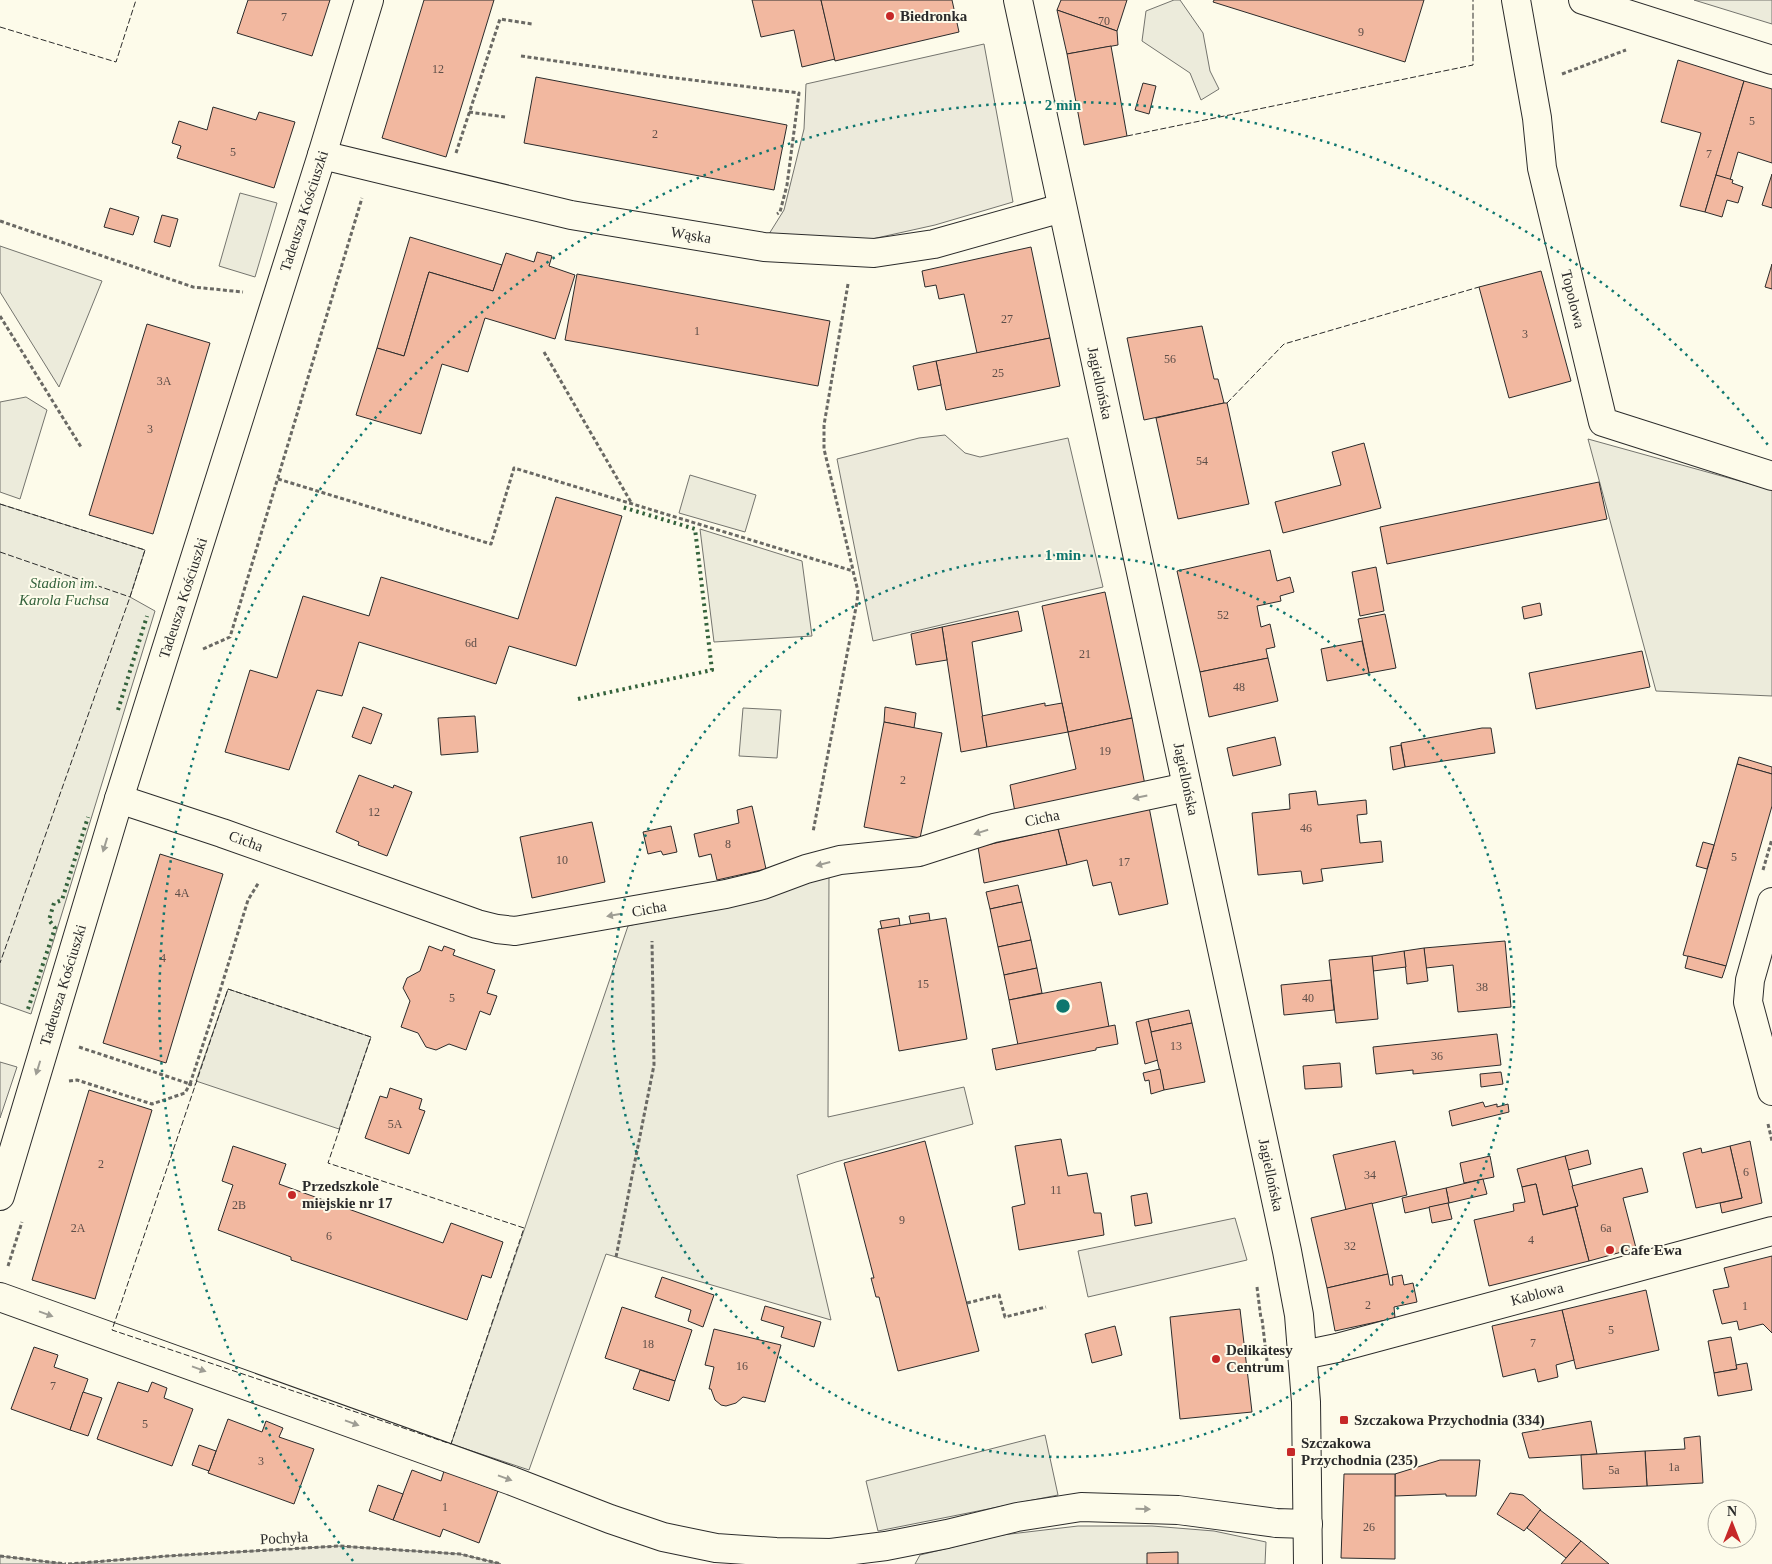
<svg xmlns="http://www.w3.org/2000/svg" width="1772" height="1564" font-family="Georgia,serif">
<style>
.green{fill:#ecebdb;stroke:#74746e}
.parking{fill:#eceadb;stroke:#74746e}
.building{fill:#f2b8a0;stroke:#2b2b2b}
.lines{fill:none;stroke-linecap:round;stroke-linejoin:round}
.minor-casing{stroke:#2b2b2b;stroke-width:30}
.path{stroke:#6a6964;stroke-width:3;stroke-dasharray:4 2.5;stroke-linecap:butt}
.minor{stroke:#fdfbea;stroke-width:28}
.hedge{stroke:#34623c;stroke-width:4;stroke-dasharray:2.5 4;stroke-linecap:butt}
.fence{stroke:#2b2b2b;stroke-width:1;stroke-dasharray:6 2.5;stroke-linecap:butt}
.oneway{fill:#9e9d94}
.ring{fill:none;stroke:#0f766e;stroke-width:2.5;stroke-dasharray:2.5 5}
.poi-dot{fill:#c62828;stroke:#fdfbea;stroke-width:2}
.labels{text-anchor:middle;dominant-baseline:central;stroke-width:4;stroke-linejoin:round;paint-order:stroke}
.number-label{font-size:12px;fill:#5d4e48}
.poi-label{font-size:15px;font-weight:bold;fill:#2b2b2b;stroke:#fdfbea;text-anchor:start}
.street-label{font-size:15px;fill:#2b2b2b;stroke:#fdfbea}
.park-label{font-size:15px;font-style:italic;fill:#34623c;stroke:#fdfbea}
.centre{fill:#0f766e;stroke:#fdfbea;stroke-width:2.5}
.ring-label{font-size:15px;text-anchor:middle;font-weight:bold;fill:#0f766e;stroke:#fdfbea;stroke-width:4;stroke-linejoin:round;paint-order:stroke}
</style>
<rect width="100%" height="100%" fill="#fdfbea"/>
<g class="green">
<polygon points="1174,0 1180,0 1203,33 1210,71 1219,89 1201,100 1190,73 1142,41 1146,11"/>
<polygon points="1694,0 1772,0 1772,24"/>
<polygon points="240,193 277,203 255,277 219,266"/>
<polygon points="0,246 102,281 59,387 0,292"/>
<polygon points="26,397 47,410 20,499 0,492 0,402"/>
<polygon points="1588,439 1772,490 1772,696 1656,691"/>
<polygon points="690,475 756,495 745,532 679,513"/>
<polygon points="0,504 145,550 130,597 155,611 31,1014 0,1003"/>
<polygon points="700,529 802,561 812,636 714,642"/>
<polygon points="743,708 781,710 777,758 739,756"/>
<polygon points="829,875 828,1117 964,1087 973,1124 836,1162 797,1175 831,1320 606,1254 529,1470 451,1444 628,926"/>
<polygon points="228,989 371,1037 339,1129 196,1081"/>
<polygon points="0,1062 17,1067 0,1118"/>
<polygon points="1045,1435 1058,1495 878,1531 866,1481"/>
<polygon points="1078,1526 1152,1526 1214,1531 1266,1542 1265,1564 915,1564 920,1555 1002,1535"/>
<polygon points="339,1546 460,1554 501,1564 68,1564 167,1556"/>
<polygon points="0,1556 66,1564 0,1564"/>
</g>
<g class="parking">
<polygon points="984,44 1013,202 935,225 872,239 769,234 784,210 804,129 806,84"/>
<polygon points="945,435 965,453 980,457 1068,438 1103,587 873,641 837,459 919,438"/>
<polygon points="1235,1218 1247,1260 1088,1297 1078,1251"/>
</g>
<g class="building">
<polygon points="248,0 330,0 312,56 237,33"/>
<polygon points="424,0 494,0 446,157 382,138"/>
<polygon points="752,0 821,0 835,59 802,67 794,30 761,37"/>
<polygon points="821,0 952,0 959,32 835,61"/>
<polygon points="1061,0 1127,0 1117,31 1057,10"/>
<polygon points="1214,0 1424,0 1405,62 1213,2"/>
<polygon points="1057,10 1117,31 1118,45 1067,54"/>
<polygon points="1111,46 1127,136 1084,145 1067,54"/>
<polygon points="1678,60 1744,81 1705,212 1680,206 1701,133 1661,122"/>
<polygon points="536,77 787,125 774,190 524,143"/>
<polygon points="1744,81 1772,89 1772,163 1738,152 1730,180 1716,175"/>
<polygon points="1143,83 1156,86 1149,114 1135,110"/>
<polygon points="213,107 256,120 259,112 295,122 274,188 177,158 181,146 172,143 179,121 207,130"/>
<polygon points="1772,174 1772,208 1762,205"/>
<polygon points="1716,175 1733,180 1732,183 1743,187 1738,203 1727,200 1722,217 1705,212"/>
<polygon points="110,208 139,217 133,235 104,227"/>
<polygon points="162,215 178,219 170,247 154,242"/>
<polygon points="410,237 502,265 493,291 429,272 404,356 377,348"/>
<polygon points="1031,247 1050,338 977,353 964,294 939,299 936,285 925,287 922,271"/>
<polygon points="537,252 552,256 549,266 575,275 555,339 485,318 468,372 442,364 421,434 356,415 377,348 404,356 429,272 493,291 506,253 534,262"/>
<polygon points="1772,264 1772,289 1765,287"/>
<polygon points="1541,271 1571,381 1509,398 1479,287"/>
<polygon points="577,274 830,321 818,386 565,340"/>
<polygon points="147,324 210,343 153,534 89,515"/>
<polygon points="1202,326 1214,379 1218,379 1224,403 1144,420 1127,338"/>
<polygon points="1050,338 1060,386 946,410 936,361"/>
<polygon points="936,361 941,385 918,390 913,366"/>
<polygon points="1224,403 1227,403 1249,504 1178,519 1156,418"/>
<polygon points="1364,443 1381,508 1283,533 1275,502 1341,485 1332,452"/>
<polygon points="1599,482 1607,519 1387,564 1380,527"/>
<polygon points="556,497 622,516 576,666 509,646 496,684 359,642 342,696 317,690 289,770 225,752 250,670 277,678 303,596 369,616 381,577 518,619"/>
<polygon points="1270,550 1277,581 1290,577 1294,592 1280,596 1281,601 1257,606 1261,627 1270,624 1275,647 1266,649 1268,658 1200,672 1177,571"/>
<polygon points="1376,567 1384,611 1360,616 1352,572"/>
<polygon points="1105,592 1132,718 1068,732 1042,606"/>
<polygon points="1540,603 1542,615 1524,619 1522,607"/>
<polygon points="1018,611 1022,631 972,642 987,747 961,752 942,627"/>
<polygon points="1385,614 1396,668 1369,673 1358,619"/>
<polygon points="942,627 947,660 916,665 911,634"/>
<polygon points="1362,641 1369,673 1327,681 1321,649"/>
<polygon points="1642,651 1650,687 1536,709 1529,673"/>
<polygon points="1268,658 1278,701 1209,717 1200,672"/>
<polygon points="1045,703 1045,706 1062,703 1068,732 987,747 982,716"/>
<polygon points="363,707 382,714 371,744 352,737"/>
<polygon points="885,707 916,713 914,728 884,722"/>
<polygon points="475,716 478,752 441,755 438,718"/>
<polygon points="1132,718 1145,785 1015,812 1010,785 1076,769 1068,732"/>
<polygon points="884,722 942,733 920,838 864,827"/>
<polygon points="1482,728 1491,728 1495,753 1405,767 1401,743"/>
<polygon points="1275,737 1281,765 1233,776 1227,748"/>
<polygon points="1401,745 1405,767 1393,770 1390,747"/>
<polygon points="1739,757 1772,767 1772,774 1737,764"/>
<polygon points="1737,764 1772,774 1772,806 1726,966 1683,955"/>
<polygon points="359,775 393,788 394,785 412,792 387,856 358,845 359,842 336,832"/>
<polygon points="1316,791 1318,805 1366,800 1367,814 1357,815 1360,843 1381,841 1383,862 1321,869 1323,881 1303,884 1301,871 1258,875 1252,813 1290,809 1289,794"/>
<polygon points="752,806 766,869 717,880 711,854 699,857 694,834 739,823 737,810"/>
<polygon points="1149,807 1168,904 1119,915 1111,882 1093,886 1087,860 1067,865 1058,829"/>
<polygon points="592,822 605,882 532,898 520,837"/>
<polygon points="671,826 677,852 663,855 661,851 648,854 643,832"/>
<polygon points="1058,829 1067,865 984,883 978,847"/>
<polygon points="1703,842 1714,845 1707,869 1696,866"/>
<polygon points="160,854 223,874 166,1063 103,1043"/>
<polygon points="1018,885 1022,902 990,909 986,892"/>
<polygon points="1022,902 1031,940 998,947 990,909"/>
<polygon points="929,913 930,921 911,924 909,916"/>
<polygon points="899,918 900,926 882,929 880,921"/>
<polygon points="946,918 967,1039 899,1051 878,929"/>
<polygon points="1031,940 1037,968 1004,975 998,947"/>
<polygon points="1505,941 1511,1007 1458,1012 1453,965 1426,968 1424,948"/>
<polygon points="429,946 442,951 444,946 455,950 453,955 495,970 487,993 497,996 490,1015 480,1011 466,1050 449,1044 436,1050 426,1047 418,1033 401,1027 410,1001 403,988 407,978 420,971"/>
<polygon points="1424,948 1428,981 1407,984 1404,951"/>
<polygon points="1404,951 1406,967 1373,971 1372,956"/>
<polygon points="1372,956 1378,1019 1336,1023 1329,960"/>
<polygon points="1688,956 1726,966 1722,978 1685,968"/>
<polygon points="1037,968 1042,993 1009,1000 1004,975"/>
<polygon points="1331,980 1334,1010 1284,1015 1281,985"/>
<polygon points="1101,982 1109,1027 1018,1045 1009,1000"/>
<polygon points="1189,1010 1192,1023 1151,1032 1148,1019"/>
<polygon points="1148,1019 1158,1060 1145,1064 1136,1022"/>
<polygon points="1192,1023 1205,1082 1164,1090 1151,1032"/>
<polygon points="1115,1025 1118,1044 1096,1048 1096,1050 996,1070 992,1049"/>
<polygon points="1497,1034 1501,1065 1413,1074 1413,1070 1376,1074 1373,1047"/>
<polygon points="1340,1063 1342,1087 1305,1089 1303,1066"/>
<polygon points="1160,1069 1164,1090 1151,1094 1149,1080 1145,1081 1143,1073"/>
<polygon points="1501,1072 1503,1084 1481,1087 1480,1074"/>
<polygon points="390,1088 422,1099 419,1109 425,1111 409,1154 365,1138 380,1096 387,1098"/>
<polygon points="89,1090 152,1110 95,1299 32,1280"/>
<polygon points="1483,1102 1485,1107 1497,1104 1497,1107 1508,1104 1509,1112 1452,1126 1449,1111"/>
<polygon points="1061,1139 1068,1176 1087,1173 1094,1213 1101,1213 1104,1235 1019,1250 1012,1207 1025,1204 1015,1146"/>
<polygon points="925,1141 979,1351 898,1371 879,1297 876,1297 871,1278 874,1278 844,1163"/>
<polygon points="1395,1141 1407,1195 1346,1210 1333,1155"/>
<polygon points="1750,1141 1762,1203 1722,1213 1720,1203 1742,1198 1730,1146"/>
<polygon points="233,1146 286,1164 279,1184 443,1243 451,1223 503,1242 491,1278 482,1275 467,1320 291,1260 291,1257 218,1230 233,1185 222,1181"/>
<polygon points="1730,1146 1742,1198 1696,1208 1683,1153 1701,1148 1702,1153"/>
<polygon points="1588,1150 1591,1164 1568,1170 1565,1156"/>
<polygon points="1490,1156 1494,1177 1464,1183 1460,1163"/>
<polygon points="1565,1156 1578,1206 1543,1215 1536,1184 1522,1187 1517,1169"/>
<polygon points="1642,1168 1648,1192 1623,1198 1636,1248 1589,1261 1575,1207 1578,1206 1572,1186"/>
<polygon points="1483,1179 1487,1194 1449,1203 1446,1188"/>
<polygon points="1536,1184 1543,1215 1575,1207 1589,1261 1489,1286 1474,1220 1514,1211 1513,1204 1525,1202 1522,1187"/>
<polygon points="1446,1188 1449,1203 1405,1213 1402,1198"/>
<polygon points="1147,1193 1152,1223 1135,1226 1131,1196"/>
<polygon points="1372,1203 1388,1274 1327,1288 1311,1218"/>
<polygon points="1448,1203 1452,1219 1432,1223 1429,1207"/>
<polygon points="1772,1256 1772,1333 1763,1324 1739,1330 1737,1321 1722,1324 1713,1290 1729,1287 1724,1268"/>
<polygon points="1388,1274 1390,1285 1393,1285 1392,1277 1402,1275 1404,1285 1413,1283 1417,1302 1394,1307 1395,1318 1335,1331 1327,1288"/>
<polygon points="662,1277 714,1295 703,1327 688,1321 691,1310 655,1297"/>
<polygon points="1646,1290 1659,1350 1576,1369 1562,1310"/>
<polygon points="765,1306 821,1322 814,1347 781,1337 784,1327 761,1320"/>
<polygon points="622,1307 692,1330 675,1381 605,1358"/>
<polygon points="1240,1309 1252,1412 1180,1419 1170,1317"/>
<polygon points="1562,1310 1574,1360 1556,1365 1558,1377 1538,1382 1535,1369 1503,1377 1492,1326"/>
<polygon points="1115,1326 1122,1355 1092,1363 1085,1334"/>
<polygon points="714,1329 781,1345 765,1402 743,1397 736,1403 726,1406 721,1405 715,1400 711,1389 709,1389 714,1367 705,1365"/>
<polygon points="1731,1337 1737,1369 1714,1373 1708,1341"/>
<polygon points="34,1347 58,1355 54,1367 88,1379 70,1430 11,1409"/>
<polygon points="1747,1363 1752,1390 1718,1396 1714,1373 1737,1369 1736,1365"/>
<polygon points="640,1370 675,1381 669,1401 633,1389"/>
<polygon points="118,1382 148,1392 152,1382 167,1388 164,1398 193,1409 172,1466 97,1439"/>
<polygon points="83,1392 102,1398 88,1436 70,1430"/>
<polygon points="228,1419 262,1432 266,1421 283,1428 279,1437 314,1449 294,1504 208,1473"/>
<polygon points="1591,1421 1597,1454 1529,1458 1522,1433"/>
<polygon points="1700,1436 1703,1483 1647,1486 1645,1451 1685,1449 1684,1438"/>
<polygon points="199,1445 216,1451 209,1471 192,1465"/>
<polygon points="1645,1451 1647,1486 1583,1489 1581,1455"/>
<polygon points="1440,1460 1480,1460 1476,1496 1446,1496 1446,1494 1395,1496 1395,1474"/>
<polygon points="412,1470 441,1481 444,1471 498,1491 479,1543 443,1529 440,1537 393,1520"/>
<polygon points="1344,1474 1395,1474 1395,1559 1341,1558"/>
<polygon points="378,1485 403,1494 393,1520 369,1511"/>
<polygon points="1510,1493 1523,1495 1541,1510 1524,1531 1497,1514"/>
<polygon points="1540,1510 1581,1541 1566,1558 1527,1528"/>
<polygon points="1581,1541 1609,1564 1561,1564"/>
<polygon points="1178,1552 1178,1564 1147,1564 1147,1553"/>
</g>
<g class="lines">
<defs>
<g id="minor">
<polyline points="1018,0 1287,1251 1299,1315 1306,1402 1308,1564"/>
<polyline points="1516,0 1537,118 1542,168 1603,422 1772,476"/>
<polyline points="1583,0 1772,60"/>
<polyline points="322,155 571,215 764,247 874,253 934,244 1062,208"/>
<polyline points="119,799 222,833 477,924 497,929 515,931 726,894 763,885 806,869 840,860 919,852 994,828 1187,787"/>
<polyline points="1772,902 1750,980 1748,1002 1772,1091"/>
<polyline points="0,1196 119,799 322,155 369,0"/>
<polyline points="0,1297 512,1481 610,1519 663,1537 716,1548 776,1552 831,1553 886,1546 947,1534 1017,1517 1081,1507 1178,1510 1276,1523 1308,1524"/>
<polyline points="1303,1355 1337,1348 1772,1231"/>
</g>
</defs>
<use href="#minor" class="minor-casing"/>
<g class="path">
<polyline points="521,56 667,77 799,93 787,185 780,212 777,214"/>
<polyline points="1562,74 1626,50"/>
<polyline points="469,112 505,117"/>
<polyline points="456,153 500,19 532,24"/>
<polyline points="0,221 193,287 243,292"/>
<polyline points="848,284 824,425 824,449 853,570"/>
<polyline points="0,316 81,447"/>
<polyline points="544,352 632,504"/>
<polyline points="278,479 491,544 514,468 853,571 858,591 857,602 813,832"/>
<polyline points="203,649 230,637 362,198"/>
<polyline points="1763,870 1772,839"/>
<polyline points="79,1047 190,1084 211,1020 248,900 259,882"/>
<polyline points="69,1081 77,1080 152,1104 185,1093 190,1084 195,1085"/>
<polyline points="1768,1124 1772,1141"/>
<polyline points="616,1257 654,1065 652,941"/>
<polyline points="8,1266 22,1222"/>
<polyline points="1257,1287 1261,1319"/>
<polyline points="967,1303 999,1295 1005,1317 1046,1307"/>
<polyline points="1262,1319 1267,1361"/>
<polyline points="0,1556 66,1564"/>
<polyline points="68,1564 167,1556 339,1546 460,1554 501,1564"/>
</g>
<use href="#minor" class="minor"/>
<g class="hedge">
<polyline points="578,699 712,670 695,529 622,507"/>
<polyline points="118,710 147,616"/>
<polyline points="28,1009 55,928 49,920 54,903 62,900 88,817"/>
</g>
<g class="fence">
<polyline points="0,27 116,62 136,0"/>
<polyline points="1127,136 1473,65 1473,0"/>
<polyline points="1227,403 1284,344 1479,287"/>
<polyline points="0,504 145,550 130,597 0,963"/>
<polyline points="0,552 130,597"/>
<polygon points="228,989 371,1037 328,1163 524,1228 451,1444 112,1330"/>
</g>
</g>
<defs><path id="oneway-solid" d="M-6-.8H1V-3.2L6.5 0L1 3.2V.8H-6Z" transform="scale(1.25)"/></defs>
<g class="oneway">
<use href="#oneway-solid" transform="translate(1140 797) rotate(168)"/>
<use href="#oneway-solid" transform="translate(981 832) rotate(163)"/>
<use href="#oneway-solid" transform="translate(105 845) rotate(107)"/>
<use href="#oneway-solid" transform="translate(823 864) rotate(165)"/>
<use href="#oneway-solid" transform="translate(614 915) rotate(170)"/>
<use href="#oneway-solid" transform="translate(38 1068) rotate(107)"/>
<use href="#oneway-solid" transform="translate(46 1314) rotate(20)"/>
<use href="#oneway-solid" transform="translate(199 1369) rotate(20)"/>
<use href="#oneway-solid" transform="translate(352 1423) rotate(20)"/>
<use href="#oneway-solid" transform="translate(505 1478) rotate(20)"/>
<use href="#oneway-solid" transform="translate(1143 1509) rotate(1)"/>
</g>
<g class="ring">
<circle cx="1063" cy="1006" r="451"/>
<path d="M353 1561A901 901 0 0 1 1768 445"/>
</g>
<g class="poi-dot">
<circle cx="890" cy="16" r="5"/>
<circle cx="292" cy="1195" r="5"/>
<circle cx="1610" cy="1250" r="5"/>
<circle cx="1216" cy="1359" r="5"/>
<rect x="1339" y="1415" width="10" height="10" rx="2.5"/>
<rect x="1286" y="1447" width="10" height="10" rx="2.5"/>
</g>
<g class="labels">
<g class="number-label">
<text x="284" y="17">7</text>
<text x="1104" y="21">70</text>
<text x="1361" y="32">9</text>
<text x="438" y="69">12</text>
<text x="1752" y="121">5</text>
<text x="655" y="134">2</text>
<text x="233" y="152">5</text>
<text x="1709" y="154">7</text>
<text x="1007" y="319">27</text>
<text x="697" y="331">1</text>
<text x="1525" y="334">3</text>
<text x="1170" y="359">56</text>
<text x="998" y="373">25</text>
<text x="164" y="381">3A</text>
<text x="150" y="429">3</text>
<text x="1202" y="461">54</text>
<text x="1223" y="615">52</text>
<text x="471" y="643">6d</text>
<text x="1085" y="654">21</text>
<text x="1239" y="687">48</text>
<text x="1105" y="751">19</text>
<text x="903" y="780">2</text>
<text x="374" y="812">12</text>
<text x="1306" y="828">46</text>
<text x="728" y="844">8</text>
<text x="1734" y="857">5</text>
<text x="562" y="860">10</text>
<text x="1124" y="862">17</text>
<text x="182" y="893">4A</text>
<text x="163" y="958">4</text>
<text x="923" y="984">15</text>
<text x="1482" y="987">38</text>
<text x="452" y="998">5</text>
<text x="1308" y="998">40</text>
<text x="1176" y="1046">13</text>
<text x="1437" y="1056">36</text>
<text x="395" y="1124">5A</text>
<text x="101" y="1164">2</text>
<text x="1746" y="1172">6</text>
<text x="1370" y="1175">34</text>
<text x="1056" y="1190">11</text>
<text x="239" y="1205">2B</text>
<text x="902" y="1220">9</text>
<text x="78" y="1228">2A</text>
<text x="1606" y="1228">6a</text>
<text x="329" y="1236">6</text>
<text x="1531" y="1240">4</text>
<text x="1350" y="1246">32</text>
<text x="1368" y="1305">2</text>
<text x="1745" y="1306">1</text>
<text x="1611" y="1330">5</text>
<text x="1533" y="1343">7</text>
<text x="648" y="1344">18</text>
<text x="742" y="1366">16</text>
<text x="53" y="1386">7</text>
<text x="145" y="1424">5</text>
<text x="261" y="1461">3</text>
<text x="1674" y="1467">1a</text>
<text x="1614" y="1470">5a</text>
<text x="445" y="1507">1</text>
<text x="1369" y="1527">26</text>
</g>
<g class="poi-label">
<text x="900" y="16">Biedronka</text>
<text x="302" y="1186">Przedszkole<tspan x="302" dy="17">miejskie nr 17</tspan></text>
<text x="1620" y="1250">Cafe Ewa</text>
<text x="1226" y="1350">Delikatesy<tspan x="1226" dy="17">Centrum</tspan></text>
<text x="1354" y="1420">Szczakowa Przychodnia (334)</text>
<text x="1301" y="1443">Szczakowa<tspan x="1301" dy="17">Przychodnia (235)</tspan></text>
</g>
<g class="street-label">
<text transform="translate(304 211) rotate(-72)">Tadeusza Kościuszki</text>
<text transform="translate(691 235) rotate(10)">Wąska</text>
<text transform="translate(1573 299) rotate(76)">Topolowa</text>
<text transform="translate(1100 383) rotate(78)">Jagiellońska</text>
<text transform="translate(183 598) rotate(-72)">Tadeusza Kościuszki</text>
<text transform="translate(1186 779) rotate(78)">Jagiellońska</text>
<text transform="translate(1042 818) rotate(-12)">Cicha</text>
<text transform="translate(246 841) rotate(20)">Cicha</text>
<text transform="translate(649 909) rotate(-10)">Cicha</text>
<text transform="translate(63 985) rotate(-73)">Tadeusza Kościuszki</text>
<text transform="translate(1271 1175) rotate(78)">Jagiellońska</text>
<text transform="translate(1537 1294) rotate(-15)">Kablowa</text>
<text transform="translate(284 1538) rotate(-3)">Pochyła</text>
</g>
<g class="park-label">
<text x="64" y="583">Stadion im.<tspan x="64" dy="17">Karola Fuchsa</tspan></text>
</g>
</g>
<circle cx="1063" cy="1006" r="8" class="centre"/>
<g class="ring-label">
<text x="1063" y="110">2 min</text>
<text x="1063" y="560">1 min</text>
</g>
<g transform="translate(1732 1524)"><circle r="24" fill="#fdfbea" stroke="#a9a89e"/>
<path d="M0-4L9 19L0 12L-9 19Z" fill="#c62828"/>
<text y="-8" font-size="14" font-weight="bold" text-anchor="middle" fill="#2b2b2b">N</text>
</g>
</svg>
